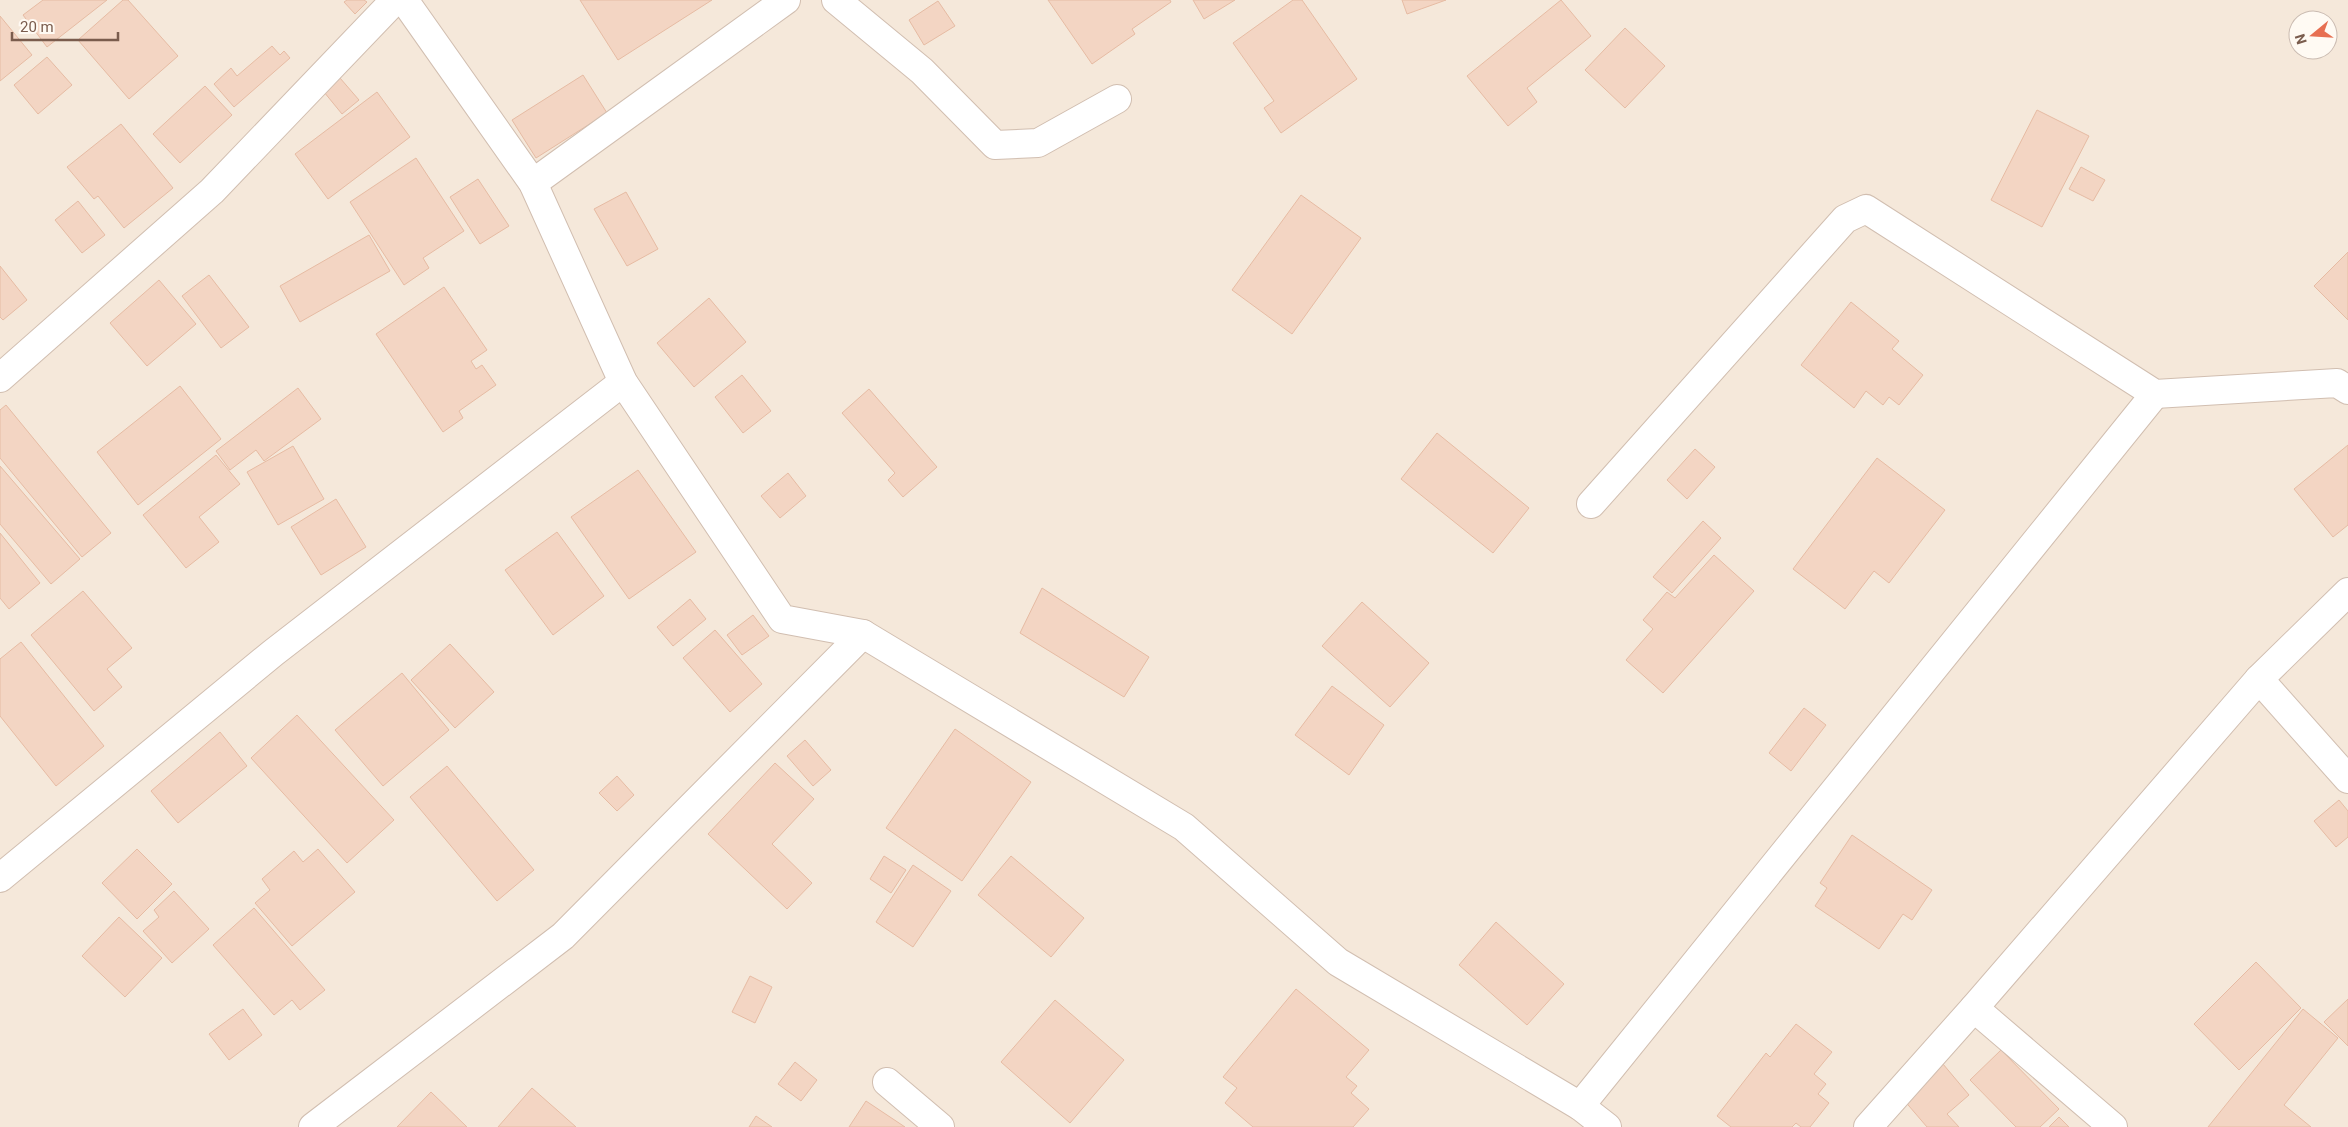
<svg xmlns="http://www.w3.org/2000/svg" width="2348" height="1127" font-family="Roboto,sans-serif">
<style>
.residential{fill:#f5e8da;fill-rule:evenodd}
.building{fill:#f3d5c3;stroke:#e6bba3}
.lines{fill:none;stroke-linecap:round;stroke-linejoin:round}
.minor-casing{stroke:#d1beb0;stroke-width:30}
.minor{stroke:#fff;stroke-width:28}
</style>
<rect width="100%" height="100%" fill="#fdf6ec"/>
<path class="residential" d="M0,0H2348V1127H0ZM2298,20H2328V50H2298Z"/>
<g class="building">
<polygon points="43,0 107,0 47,47 23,15"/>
<polygon points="123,0 128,0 178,56 129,99 78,40"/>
<polygon points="347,0 364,0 367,2 355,14 344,2"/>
<polygon points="580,0 712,0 618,60"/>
<polygon points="1048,0 1170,0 1171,2 1132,29 1135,34 1092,64"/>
<polygon points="1193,0 1235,0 1204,19"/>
<polygon points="1293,0 1302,0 1357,79 1281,133 1264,108 1274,101 1233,43"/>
<polygon points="1402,0 1446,0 1407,14"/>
<polygon points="1561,0 1591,36 1527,88 1537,102 1508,126 1467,76"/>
<polygon points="938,1 955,26 924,45 909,20"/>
<polygon points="0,16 32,55 0,81"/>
<polygon points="1625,28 1665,66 1625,108 1585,70"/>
<polygon points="272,46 280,55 284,51 290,58 234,107 214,84 231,68 237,76"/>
<polygon points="47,57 72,85 38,114 14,85"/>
<polygon points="583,75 607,113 536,158 512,120"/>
<polygon points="340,78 359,100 342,114 324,92"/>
<polygon points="205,86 232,115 180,163 153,134"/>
<polygon points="377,92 410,137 328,199 295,154"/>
<polygon points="2037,110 2089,136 2042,227 1991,200"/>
<polygon points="121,124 173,188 124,228 98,196 94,199 67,167"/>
<polygon points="416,158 464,231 423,258 429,268 404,285 350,202"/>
<polygon points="2081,167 2105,180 2093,201 2069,189"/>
<polygon points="478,179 509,226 480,244 450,197"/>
<polygon points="626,192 658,249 627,266 594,209"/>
<polygon points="1301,195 1361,238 1292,334 1232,290"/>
<polygon points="78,201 105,235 82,253 55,220"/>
<polygon points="369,235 390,271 300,322 280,286"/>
<polygon points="2348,252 2348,320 2314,286"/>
<polygon points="0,266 27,300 3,320 0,317"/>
<polygon points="209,275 249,327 221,348 182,296"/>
<polygon points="159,280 196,324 147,366 110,323"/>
<polygon points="444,287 487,350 471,361 476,369 482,365 496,385 459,411 463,418 443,432 376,334"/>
<polygon points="709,298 746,342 694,387 657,343"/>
<polygon points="1851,302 1899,341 1892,349 1923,375 1899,405 1889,397 1883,405 1866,391 1854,408 1801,365"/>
<polygon points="742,375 771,411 743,433 715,397"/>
<polygon points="180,386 221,439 138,505 97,452"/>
<polygon points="298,388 321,419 264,461 256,450 230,470 216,451"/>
<polygon points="869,389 937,467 903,497 888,480 895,473 842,413"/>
<polygon points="6,405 111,533 82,557 0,458 0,410"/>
<polygon points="1437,433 1529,508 1493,553 1401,479"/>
<polygon points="2348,445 2348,525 2333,537 2294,489"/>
<polygon points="293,446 324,499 278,525 247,472"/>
<polygon points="1695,449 1715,467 1687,499 1667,480"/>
<polygon points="216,455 240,484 199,517 219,542 186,568 143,515"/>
<polygon points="1877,458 1945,510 1889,583 1874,571 1845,609 1793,569"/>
<polygon points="0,466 80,559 51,584 0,524"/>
<polygon points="638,470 696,552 629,599 571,517"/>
<polygon points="788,473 806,496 780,518 761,496"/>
<polygon points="336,499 366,547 321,575 291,527"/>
<polygon points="1703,521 1721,538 1672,593 1653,577"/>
<polygon points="557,532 604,596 553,635 505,570"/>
<polygon points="0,533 40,583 9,609 0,598"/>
<polygon points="1714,555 1754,591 1663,693 1626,660 1653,629 1643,620 1667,592 1675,598"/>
<polygon points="1042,588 1149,657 1124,697 1020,633"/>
<polygon points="83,591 132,648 107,669 122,687 94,711 31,635"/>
<polygon points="690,599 706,619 673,646 657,627"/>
<polygon points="1362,602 1429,663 1390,707 1322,646"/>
<polygon points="753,615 769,636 742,655 727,635"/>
<polygon points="715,630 762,684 730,712 683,658"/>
<polygon points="21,642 104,746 56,786 0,716 0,659"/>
<polygon points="450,644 494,692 455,728 411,680"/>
<polygon points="402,673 449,730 383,786 335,730"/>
<polygon points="1332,686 1384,725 1349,775 1295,735"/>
<polygon points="1804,708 1826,725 1791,771 1769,753"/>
<polygon points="297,715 394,820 347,863 251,758"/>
<polygon points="955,729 1031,782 962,881 886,828"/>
<polygon points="220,732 247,766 178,823 151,791"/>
<polygon points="805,740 831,770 813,786 787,756"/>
<polygon points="775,763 814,799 772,844 812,883 787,909 708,834"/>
<polygon points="447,766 534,870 497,901 410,797"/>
<polygon points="617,776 634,795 617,811 599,793"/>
<polygon points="2339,800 2348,811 2348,837 2336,847 2314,821"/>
<polygon points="1852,835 1932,890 1912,920 1903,914 1879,949 1815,906 1827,888 1820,883"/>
<polygon points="137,849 172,884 137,919 102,883"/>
<polygon points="318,849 355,892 292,946 255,903 270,890 262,879 294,851 303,862"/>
<polygon points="884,856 906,870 891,893 870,879"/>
<polygon points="1011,856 1084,918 1051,957 978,895"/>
<polygon points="913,865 951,891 913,947 876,922"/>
<polygon points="174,891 209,929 172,963 143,931 159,917 154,910"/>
<polygon points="254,908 325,990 300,1010 292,1000 274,1015 213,945"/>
<polygon points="119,917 162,958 125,997 82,956"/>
<polygon points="1496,922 1564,984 1527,1025 1459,965"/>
<polygon points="2256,962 2301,1008 2239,1070 2194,1024"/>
<polygon points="750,976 772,987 755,1023 732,1012"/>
<polygon points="1296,989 1369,1050 1346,1077 1357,1086 1351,1093 1369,1109 1353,1127 1253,1127 1225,1103 1237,1088 1223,1077"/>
<polygon points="2348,999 2348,1046 2324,1022"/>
<polygon points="1055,1000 1124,1060 1070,1123 1001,1062"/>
<polygon points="243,1009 262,1035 229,1060 209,1034"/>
<polygon points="2303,1009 2338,1038 2284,1105 2311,1127 2208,1127"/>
<polygon points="1796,1024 1832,1052 1814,1074 1826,1084 1818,1094 1829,1103 1810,1127 1801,1127 1796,1123 1792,1127 1731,1127 1717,1116 1766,1053 1770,1057"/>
<polygon points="2001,1050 2059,1109 2040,1127 2016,1127 1970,1080"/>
<polygon points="795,1062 817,1080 801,1101 778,1084"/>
<polygon points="1943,1064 1969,1095 1947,1114 1959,1127 1927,1127 1903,1099"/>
<polygon points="532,1088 576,1127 498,1127"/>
<polygon points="431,1092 467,1127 397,1127"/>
<polygon points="866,1101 905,1127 849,1127"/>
<polygon points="756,1116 772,1127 749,1127"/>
<polygon points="2059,1117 2069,1127 2049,1127"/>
</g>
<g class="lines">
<defs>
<g id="minor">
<polyline points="404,0 533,183 623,382 782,619 863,634 1184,827 1338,962 1580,1106"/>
<polyline points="836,0 922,71 995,145 1038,143 1117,99"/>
<polyline points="533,183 786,0"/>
<polyline points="0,378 212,191 395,0"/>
<polyline points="1591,504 1845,219 1866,209 2155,394 2337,383 2348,390"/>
<polyline points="2259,679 2348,779"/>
<polyline points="0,878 273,653 623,382"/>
<polyline points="1974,1008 2113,1127"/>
<polyline points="887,1082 940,1127"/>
<polyline points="313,1127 563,936 863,634"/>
<polyline points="1607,1127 1580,1106 2155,394"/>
<polyline points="1868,1127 1974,1008 2259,679 2348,592"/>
</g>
</defs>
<use href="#minor" class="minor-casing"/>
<use href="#minor" class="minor"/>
</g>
<g transform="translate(2313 35) rotate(252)"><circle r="24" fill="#fffaf3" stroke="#cabbb1"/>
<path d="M0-4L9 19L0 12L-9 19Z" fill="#e76f51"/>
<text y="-8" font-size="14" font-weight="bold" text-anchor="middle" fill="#7a5c4d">N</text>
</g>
<path d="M12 32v8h106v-8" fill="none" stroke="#7a5c4d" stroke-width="2.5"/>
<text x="20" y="32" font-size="15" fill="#7a5c4d" stroke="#fffaf3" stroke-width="4" paint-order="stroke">20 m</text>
</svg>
